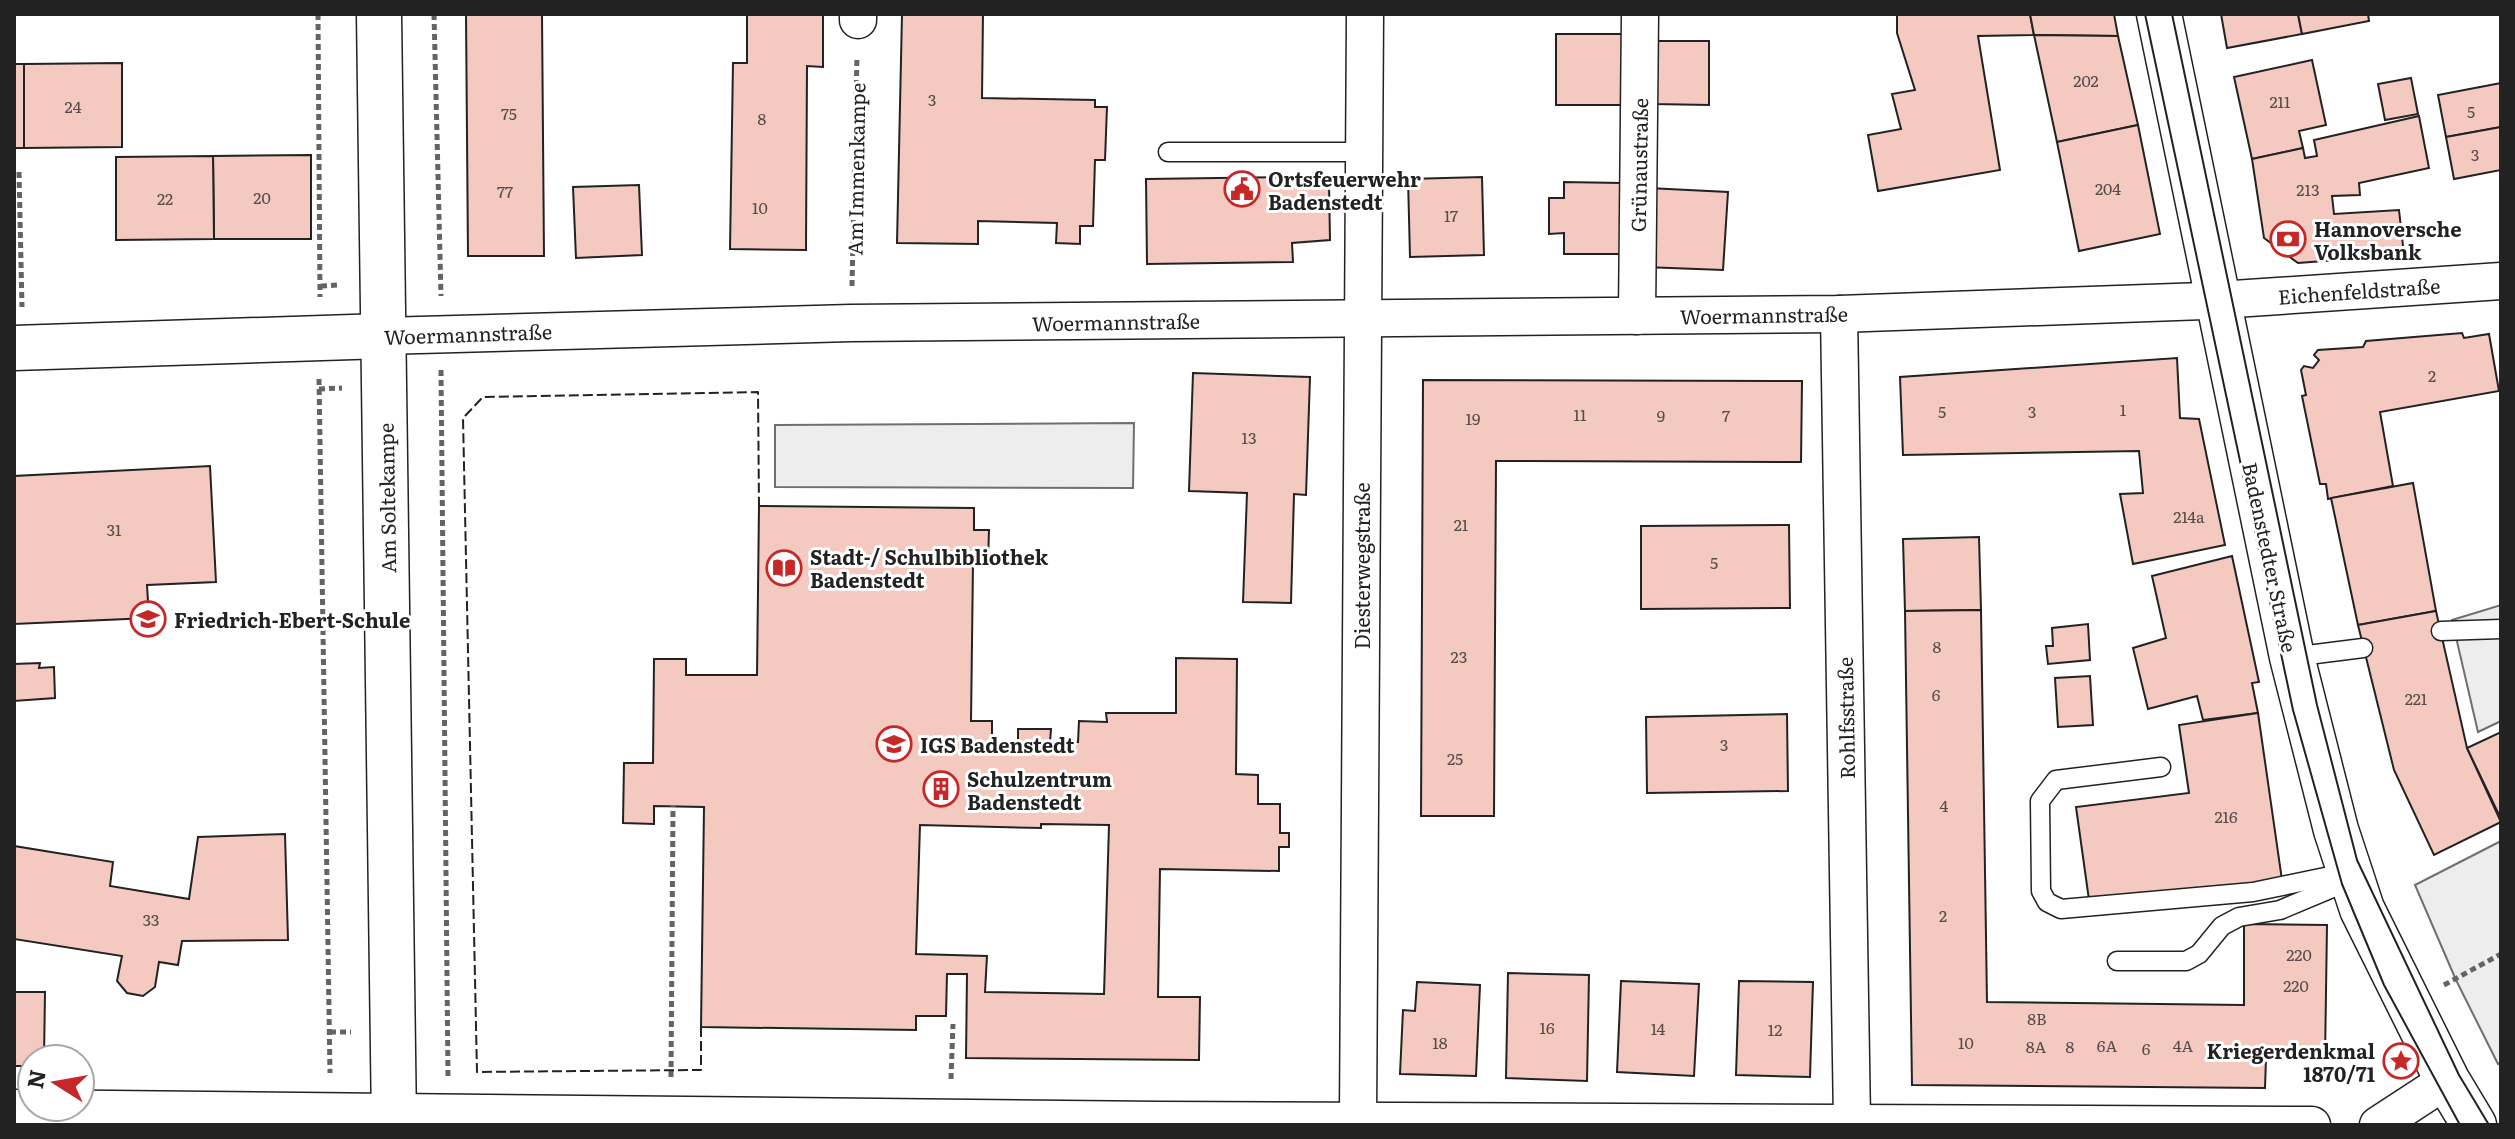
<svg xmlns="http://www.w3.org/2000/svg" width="2515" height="1139" font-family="Literata,serif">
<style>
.parking{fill:#ededed;stroke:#6f6f6f;stroke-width:2}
.building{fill:#f3c9c0;stroke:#222;stroke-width:2;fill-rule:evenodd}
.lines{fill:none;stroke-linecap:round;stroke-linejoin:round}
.lane-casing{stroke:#222;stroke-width:21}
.street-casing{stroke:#222;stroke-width:39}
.secondary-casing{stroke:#222;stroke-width:47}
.path{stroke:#646464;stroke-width:5;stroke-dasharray:6 4;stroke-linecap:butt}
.lane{stroke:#fff;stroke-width:18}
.street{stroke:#fff;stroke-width:36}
.secondary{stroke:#fff;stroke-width:44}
.tram{stroke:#222;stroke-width:2}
.fence{stroke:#222;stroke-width:2;stroke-dasharray:10 4;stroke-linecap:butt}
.labels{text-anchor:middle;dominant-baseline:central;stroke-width:6;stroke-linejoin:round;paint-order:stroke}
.number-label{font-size:16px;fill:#564c4a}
.street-label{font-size:20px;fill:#222;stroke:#fff}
.poi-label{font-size:20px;font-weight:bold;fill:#222;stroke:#fff;text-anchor:start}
</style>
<rect width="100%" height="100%" fill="#fff"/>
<g class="parking">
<polygon points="1134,423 1133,488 775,487 775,425"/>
<polygon points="2501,605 2501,721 2478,732 2452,620"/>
<polygon points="2501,841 2501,1062 2498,1064 2456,980 2415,885"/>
</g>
<g class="building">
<polygon points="466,14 542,14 544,256 468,256"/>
<polygon points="747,14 823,14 823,67 807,66 806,250 730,249 733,63 747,63"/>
<polygon points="902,14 983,14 982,98 1095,100 1095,107 1107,107 1105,160 1095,160 1093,226 1080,226 1080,244 1056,243 1057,223 978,221 978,244 897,243"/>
<polygon points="1897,14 2030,14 2034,35 1978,36 2000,170 1878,191 1868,135 1901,129 1892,94 1915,90 1897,33"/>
<polygon points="2030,14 2114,14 2118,36 2034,35"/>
<polygon points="2221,14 2298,14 2302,34 2227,48"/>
<polygon points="2298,14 2368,14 2369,21 2302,34"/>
<rect x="1556" y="34" width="68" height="71"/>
<polygon points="2034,35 2118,36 2138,125 2057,142"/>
<polygon points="1655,41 1709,41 1709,105 1654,104"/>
<polygon points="2312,60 2326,125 2299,131 2303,148 2252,159 2234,77"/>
<polygon points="122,63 122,147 24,148 24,64"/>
<rect x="14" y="64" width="10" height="84"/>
<polygon points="2411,78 2418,114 2385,120 2378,84"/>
<polygon points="2501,83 2501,127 2446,137 2438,95"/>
<polygon points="2419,116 2429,168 2359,183 2360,195 2332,196 2334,214 2399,210 2404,255 2298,263 2264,238 2252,159 2303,148 2305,158 2317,156 2314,140"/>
<polygon points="2138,125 2160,234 2079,251 2057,142"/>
<polygon points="2501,127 2501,170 2454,179 2446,137"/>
<polygon points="311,155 311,239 214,239 213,156"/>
<polygon points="213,156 214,239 116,240 116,157"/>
<polygon points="1291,177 1291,181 1329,184 1330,240 1292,243 1293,262 1147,264 1146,179"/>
<polygon points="1482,177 1484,255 1410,257 1408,179"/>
<polygon points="1564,182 1621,183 1620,254 1564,254 1564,233 1549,234 1549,198 1564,198"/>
<polygon points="639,185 642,255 576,258 573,187"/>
<polygon points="1648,188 1728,192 1723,270 1644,267"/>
<polygon points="2462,333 2464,338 2489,334 2499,391 2380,412 2393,486 2328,499 2326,484 2320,484 2302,396 2306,395 2301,370 2304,366 2313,368 2319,360 2314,355 2318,350 2363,347 2366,341"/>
<polygon points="2177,358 2180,418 2199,419 2225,545 2133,564 2120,494 2143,493 2139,451 1903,455 1900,377"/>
<polygon points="1193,373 1310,377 1306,495 1294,494 1291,603 1243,602 1247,493 1189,491"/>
<polygon points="1423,380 1802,381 1801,462 1496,461 1494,816 1421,816"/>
<polygon points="210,466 216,582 147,585 149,618 14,624 14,476"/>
<polygon points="2413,483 2436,611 2358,625 2331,498"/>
<path d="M759,506L974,508V530H989L988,563H973L971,721H992V742H1018V729H1051L1050,742H1078L1079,721L1107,722L1106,713H1176V658L1237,659L1236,774L1258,775V804H1280V833H1289V847H1279V871L1160,869L1158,997H1200L1199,1060L966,1058L967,974H947L946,1016H916V1030L701,1027L704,807L654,806V824L623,823L624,763H653L654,659H686V675H757ZM1041,824L1109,825L1104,994L985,992L987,956L916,954L920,825L1041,828Z"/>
<polygon points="1789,525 1790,608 1641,609 1641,526"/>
<polygon points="1979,537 1981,610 1905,611 1903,539"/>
<polygon points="2232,556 2259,682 2252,683 2258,713 2203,720 2197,696 2148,709 2133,648 2166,638 2152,576"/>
<polygon points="1981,610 1987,1002 2244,1005 2244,924 2327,925 2325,1059 2266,1058 2265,1088 1912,1085 1905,611"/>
<polygon points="2436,611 2467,748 2501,822 2434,855 2394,770 2358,625"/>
<polygon points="2088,624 2090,660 2048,664 2046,646 2053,646 2052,628"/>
<polygon points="40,663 39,668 54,667 55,698 14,701 14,664"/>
<polygon points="2090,676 2093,725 2058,727 2055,678"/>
<polygon points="2258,713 2282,880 2089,900 2076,807 2189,793 2179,725"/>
<polygon points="1787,714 1788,791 1647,793 1646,717"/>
<polygon points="2501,732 2501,819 2467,748"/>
<polygon points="285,834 288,940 182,941 178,965 159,962 155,987 143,996 127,993 117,981 122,956 14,939 14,846 113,862 110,886 189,899 198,837"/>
<polygon points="1508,973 1589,975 1587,1081 1506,1078"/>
<polygon points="1621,981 1699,984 1694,1076 1617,1072"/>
<polygon points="1739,981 1813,982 1810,1077 1736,1075"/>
<polygon points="1417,982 1480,985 1476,1076 1400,1074 1403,1010 1415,1011"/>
<polygon points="14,992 45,992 44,1059 32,1059 32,1066 14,1066"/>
</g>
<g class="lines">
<defs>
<g id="lane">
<polyline points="1168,152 1364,152"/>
<polyline points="2441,631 2501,629"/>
<polyline points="2292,657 2363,648"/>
<polyline points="2161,767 2056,780 2040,801 2041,891 2047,902 2061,909 2253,892 2349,872"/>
<polyline points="2117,961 2186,961 2199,954 2222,926 2239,917 2280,910 2349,881"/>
</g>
<g id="street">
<polyline points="858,20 858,14"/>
<polyline points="1839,314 1852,1121"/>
<polyline points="1637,316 1640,14"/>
<polyline points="383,336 851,323 1839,314 2204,301 2501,281"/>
<polyline points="14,1108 1159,1120 2312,1125"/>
<polyline points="1358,1119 1365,14"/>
<polyline points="2378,1125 2447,1080"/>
</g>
<g id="secondary">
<polyline points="379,14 394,1125"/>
<polyline points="2159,14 2292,657 2336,830 2362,909 2447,1080 2474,1125"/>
<polyline points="14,348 383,336"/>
</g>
</defs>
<use href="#lane" class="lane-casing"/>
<use href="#street" class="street-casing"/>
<use href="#secondary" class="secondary-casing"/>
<g class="path">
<polyline points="318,14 320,297"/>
<polyline points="434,14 441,296"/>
<polyline points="19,172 22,307"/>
<polyline points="321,286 339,285"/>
<polyline points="852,286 857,56"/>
<polyline points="441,370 448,1076"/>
<polyline points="319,379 330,1073"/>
<polyline points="319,389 342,388"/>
<polyline points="2444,985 2501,954"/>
<polyline points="330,1032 351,1032"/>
<polyline points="671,1077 673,806"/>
<polyline points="951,1079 953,1024"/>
</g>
<use href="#lane" class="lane"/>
<use href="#street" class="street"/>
<use href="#secondary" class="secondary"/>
<g class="tram">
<polyline points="2145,14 2293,710 2342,884 2384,985 2460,1125"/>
<polyline points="2172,14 2317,705 2357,860 2459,1075 2489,1125"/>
</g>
<polyline class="fence" points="701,1027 701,1070 477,1072 463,418 483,397 758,392 759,506"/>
</g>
<defs>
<symbol id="civic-ring" viewBox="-11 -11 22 22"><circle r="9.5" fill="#fff" stroke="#c62828" stroke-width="1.5"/><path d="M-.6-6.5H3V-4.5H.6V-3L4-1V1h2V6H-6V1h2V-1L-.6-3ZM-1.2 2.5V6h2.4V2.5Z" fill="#c62828"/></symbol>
<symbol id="bank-ring" viewBox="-11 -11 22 22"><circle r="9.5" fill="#fff" stroke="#c62828" stroke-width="1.5"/><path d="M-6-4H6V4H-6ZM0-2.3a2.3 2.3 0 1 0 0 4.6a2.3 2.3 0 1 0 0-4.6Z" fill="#c62828"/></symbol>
<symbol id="library-ring" viewBox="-11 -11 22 22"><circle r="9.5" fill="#fff" stroke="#c62828" stroke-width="1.5"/><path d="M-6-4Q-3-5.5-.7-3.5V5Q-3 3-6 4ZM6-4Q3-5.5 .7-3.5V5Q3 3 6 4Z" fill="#c62828"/></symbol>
<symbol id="school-ring" viewBox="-11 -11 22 22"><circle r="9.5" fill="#fff" stroke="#c62828" stroke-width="1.5"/><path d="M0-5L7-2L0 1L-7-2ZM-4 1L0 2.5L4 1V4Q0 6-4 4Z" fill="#c62828"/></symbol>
<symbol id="building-ring" viewBox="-11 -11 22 22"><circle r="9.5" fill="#fff" stroke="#c62828" stroke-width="1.5"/><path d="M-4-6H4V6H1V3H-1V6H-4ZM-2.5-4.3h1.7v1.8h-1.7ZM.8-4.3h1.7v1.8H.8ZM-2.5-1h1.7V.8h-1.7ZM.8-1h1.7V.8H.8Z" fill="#c62828"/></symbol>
<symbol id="sight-ring" viewBox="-11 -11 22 22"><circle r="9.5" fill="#fff" stroke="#c62828" stroke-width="1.5"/><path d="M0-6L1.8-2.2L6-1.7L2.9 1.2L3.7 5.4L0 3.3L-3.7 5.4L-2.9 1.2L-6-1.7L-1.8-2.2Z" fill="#c62828"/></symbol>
</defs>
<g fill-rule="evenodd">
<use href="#civic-ring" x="1222" y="169" width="40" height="40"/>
<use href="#bank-ring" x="2268" y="219" width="40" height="40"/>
<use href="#library-ring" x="764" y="548" width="40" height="40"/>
<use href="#school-ring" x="128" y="599" width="40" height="40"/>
<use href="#school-ring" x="874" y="724" width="40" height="40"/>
<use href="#building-ring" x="921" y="769" width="40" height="40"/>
<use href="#sight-ring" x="2381" y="1041" width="40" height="40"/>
</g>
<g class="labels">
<g class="number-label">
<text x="2086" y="80">202</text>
<text x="932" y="99">3</text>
<text x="2280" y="101">211</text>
<text x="73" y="106">24</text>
<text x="2471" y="111">5</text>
<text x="509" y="113">75</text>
<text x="762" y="118">8</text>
<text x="2475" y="154">3</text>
<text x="2108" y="188">204</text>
<text x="2308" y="189">213</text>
<text x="505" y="191">77</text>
<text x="262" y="197">20</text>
<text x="165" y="198">22</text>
<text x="760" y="207">10</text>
<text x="1451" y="215">17</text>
<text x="2432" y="375">2</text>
<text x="2123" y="409">1</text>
<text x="1942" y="411">5</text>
<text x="2032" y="411">3</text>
<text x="1580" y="414">11</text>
<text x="1661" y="415">9</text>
<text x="1726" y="415">7</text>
<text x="1473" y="418">19</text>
<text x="1249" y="437">13</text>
<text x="2189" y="516">214a</text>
<text x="1461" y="524">21</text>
<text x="114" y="529">31</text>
<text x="1714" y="562">5</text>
<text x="1937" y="646">8</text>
<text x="1459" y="656">23</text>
<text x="1936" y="694">6</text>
<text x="2416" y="698">221</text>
<text x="1724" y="744">3</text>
<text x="1455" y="758">25</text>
<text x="1944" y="805">4</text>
<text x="2226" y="816">216</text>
<text x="1943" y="915">2</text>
<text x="151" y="919">33</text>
<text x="2299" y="954">220</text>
<text x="2296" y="985">220</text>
<text x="2037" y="1018">8B</text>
<text x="1547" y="1027">16</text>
<text x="1658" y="1028">14</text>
<text x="1775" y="1029">12</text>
<text x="1440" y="1042">18</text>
<text x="1966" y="1042">10</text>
<text x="2107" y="1045">6A</text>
<text x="2183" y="1045">4A</text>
<text x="2036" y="1046">8A</text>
<text x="2070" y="1046">8</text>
<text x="2146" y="1048">6</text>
</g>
<g class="street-label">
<text transform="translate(1638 165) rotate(-89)">Grünaustraße</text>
<text transform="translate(855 169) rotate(-89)">Am Immenkampe</text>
<text transform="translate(2359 290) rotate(-4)">Eichenfeldstraße</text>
<text transform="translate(1764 314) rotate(-1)">Woermannstraße</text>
<text transform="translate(1116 321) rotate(-1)">Woermannstraße</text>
<text transform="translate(468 333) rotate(-2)">Woermannstraße</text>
<text transform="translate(386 498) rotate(-91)">Am Soltekampe</text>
<text transform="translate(2271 557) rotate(78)">Badenstedter Straße</text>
<text transform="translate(1361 566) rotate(-90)">Diesterwegstraße</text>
<text transform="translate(1845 718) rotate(-91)">Rohlfsstraße</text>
</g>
<g class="poi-label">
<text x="1268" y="178">Ortsfeuerwehr<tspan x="1268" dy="23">Badenstedt</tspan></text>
<text x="2314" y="228">Hannoversche<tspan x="2314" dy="23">Volksbank</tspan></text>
<text x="810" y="556">Stadt-/ Schulbibliothek<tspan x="810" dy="23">Badenstedt</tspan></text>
<text x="174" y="619">Friedrich-Ebert-Schule</text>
<text x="920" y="744">IGS Badenstedt</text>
<text x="967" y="778">Schulzentrum<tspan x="967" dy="23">Badenstedt</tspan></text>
<text x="2375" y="1050" text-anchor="end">Kriegerdenkmal<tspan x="2375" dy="23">1870/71</tspan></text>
</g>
</g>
<rect width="2515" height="1139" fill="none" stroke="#222222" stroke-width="32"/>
<g transform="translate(56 1083) rotate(281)"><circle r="38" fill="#ffffff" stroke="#a7a7a7" stroke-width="2"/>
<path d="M0-6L14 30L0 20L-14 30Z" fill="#c62828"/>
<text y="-12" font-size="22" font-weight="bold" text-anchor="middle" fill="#222222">N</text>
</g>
</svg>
